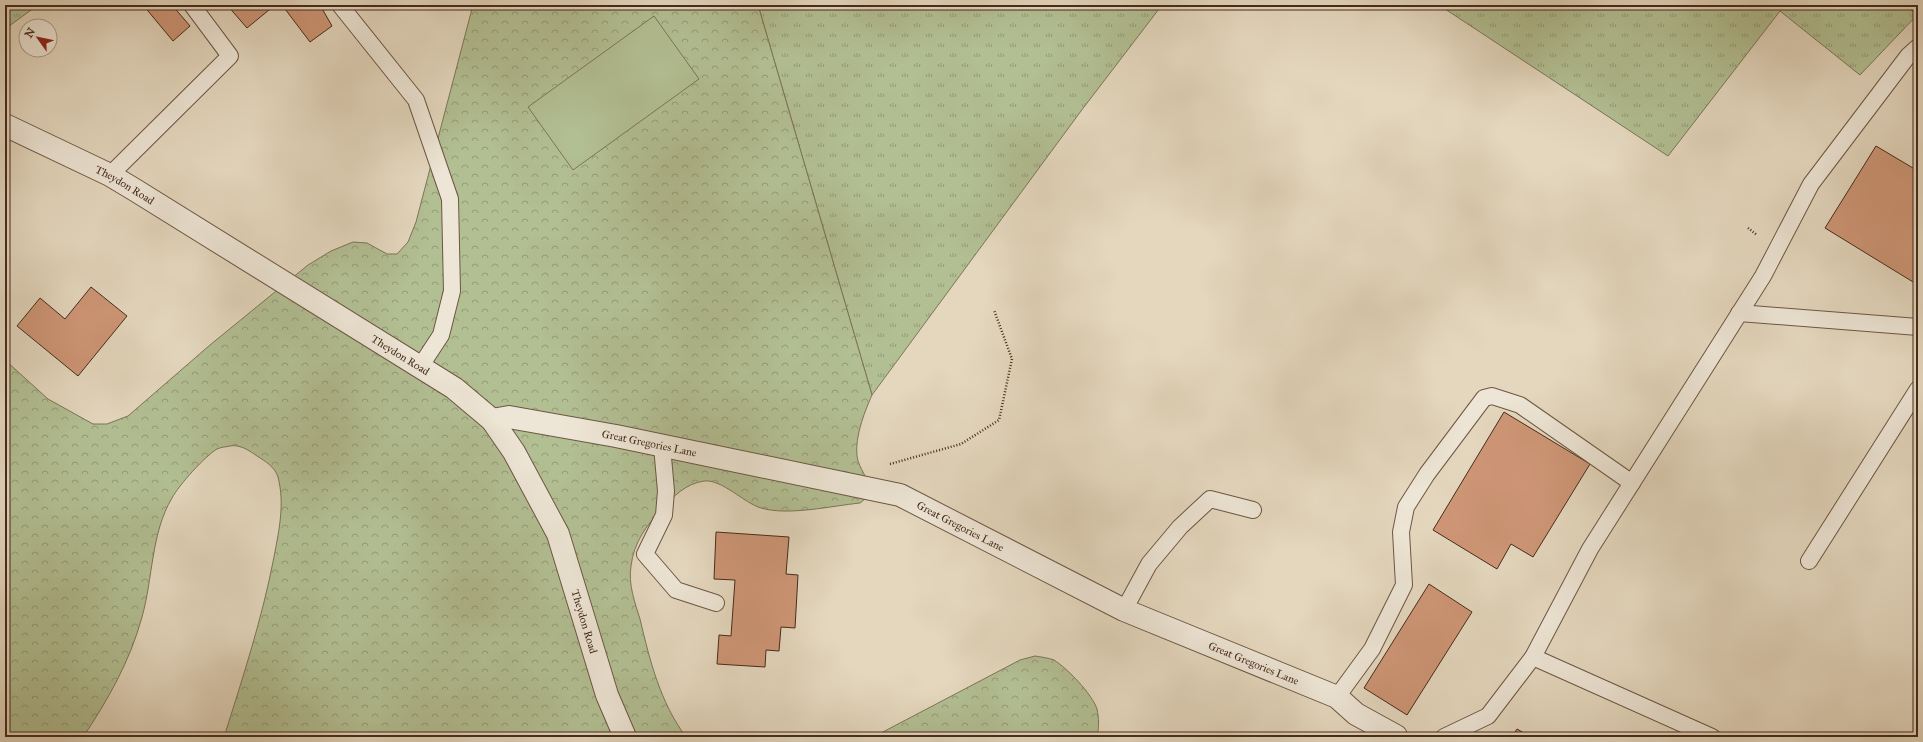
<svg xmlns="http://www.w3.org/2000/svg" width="1923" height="742" font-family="'IM FELL Great Primer',serif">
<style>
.grass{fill:url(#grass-tufts);stroke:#7c7557}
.forest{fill:url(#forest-crowns);stroke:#7c7557}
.garden{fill:#b2bf93;stroke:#7c7557}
.building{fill:#ce9676;stroke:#462b1b}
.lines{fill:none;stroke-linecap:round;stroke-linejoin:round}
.service-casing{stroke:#6e5644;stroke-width:18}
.minor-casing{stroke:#6e5644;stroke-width:24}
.tertiary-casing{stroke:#6e5644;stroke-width:24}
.path{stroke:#462b1b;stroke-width:2.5;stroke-dasharray:1 2;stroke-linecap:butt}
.service{stroke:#ede5d5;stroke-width:16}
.minor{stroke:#ede5d5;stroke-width:22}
.tertiary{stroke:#ede5d5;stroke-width:22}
.labels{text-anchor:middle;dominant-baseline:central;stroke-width:3;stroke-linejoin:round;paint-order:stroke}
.street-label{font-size:11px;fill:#462b1b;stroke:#ede5d5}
</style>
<defs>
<pattern id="grass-tufts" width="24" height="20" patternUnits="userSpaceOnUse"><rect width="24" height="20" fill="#b2bf93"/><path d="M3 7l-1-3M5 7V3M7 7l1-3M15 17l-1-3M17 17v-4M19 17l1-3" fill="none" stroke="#939b77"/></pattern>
<pattern id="forest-crowns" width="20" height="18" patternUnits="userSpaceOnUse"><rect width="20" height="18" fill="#b2bf93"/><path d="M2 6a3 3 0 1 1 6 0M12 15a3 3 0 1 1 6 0" fill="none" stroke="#939b77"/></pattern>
</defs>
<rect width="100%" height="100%" fill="#e4d7be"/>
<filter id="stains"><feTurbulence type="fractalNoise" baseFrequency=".005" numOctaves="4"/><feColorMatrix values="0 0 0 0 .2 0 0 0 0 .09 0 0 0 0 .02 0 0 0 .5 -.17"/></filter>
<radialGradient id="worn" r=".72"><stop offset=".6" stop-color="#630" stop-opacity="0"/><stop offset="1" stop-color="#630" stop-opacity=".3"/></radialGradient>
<g class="grass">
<polygon points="5,5 38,5 5,29"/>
<polygon points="758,5 1162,5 1081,111 872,395"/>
<polygon points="1439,5 1918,5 1918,14 1860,75 1780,11 1668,156"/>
</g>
<g class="forest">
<path d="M473,5H758L872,395C864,413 853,441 858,461C862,473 871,482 870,495L860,503C831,506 788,516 761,508C744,503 722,479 704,481C685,484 674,496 662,509C646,526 634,542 631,566C628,584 635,603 640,619C650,661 660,702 686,737H224C243,677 262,619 274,557C279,530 285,504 278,477C275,467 265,461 257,456C250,451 240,444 230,446C226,447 221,447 217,449C205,456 179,485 172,498C151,533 153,578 142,617C130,661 108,700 83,737H5V360L48,399L93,424H107L128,416L210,345L308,265L331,251L353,242L367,243L387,254H397L408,242L416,222Z"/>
<path d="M1035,656C1041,657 1049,658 1054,660C1067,668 1092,694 1097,709C1099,718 1099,728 1097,737H869L881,733L1020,660Z"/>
</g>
<polygon class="garden" points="654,16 699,79 573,170 528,107"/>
<g class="building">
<polygon points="143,5 172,5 190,26 173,41"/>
<polygon points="227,5 275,5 247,28"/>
<polygon points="282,5 320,5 332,26 310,42"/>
<polygon points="1876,146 1918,171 1918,285 1825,228"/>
<polygon points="91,287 127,316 78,376 17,326 40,298 65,319"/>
<polygon points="1504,412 1590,464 1533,557 1511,544 1497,569 1433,530"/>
<polygon points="716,532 789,537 786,574 798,575 795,628 781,627 779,651 766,650 765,667 717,664 719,635 731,636 735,580 714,579"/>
<polygon points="1429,584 1472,612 1407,715 1364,688"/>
<polygon points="1517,729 1531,737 1512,737"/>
</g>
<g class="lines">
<defs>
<g id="service">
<polyline points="340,5 416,100 450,199 452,291 441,335 420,367"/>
<polyline points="110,175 230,56 192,5"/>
<polyline points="1739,313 1918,327"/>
<polyline points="662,446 666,491 664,515 645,554 676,590 716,603"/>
<polyline points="1809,561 1918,389"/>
<polyline points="1124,610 1149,564 1180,527 1210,499 1253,510"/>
<polyline points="1533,657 1712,737"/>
<polyline points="1337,697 1372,649 1404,585 1401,532 1406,507 1427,474 1484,398 1492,396 1520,405 1632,483"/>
<polyline points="1444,737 1488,716 1533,657 1590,549 1763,276 1811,184 1908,56 1918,47"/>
</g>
<g id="minor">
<path id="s1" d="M492,420L509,417L616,436L900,495L1124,610L1337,697L1356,714L1396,736"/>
</g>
<g id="tertiary">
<path id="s2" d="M5,125L110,175L135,190L454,388L492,420L514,452L558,534L607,695L625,737"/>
</g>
</defs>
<use href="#service" class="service-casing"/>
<use href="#minor" class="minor-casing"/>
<use href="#tertiary" class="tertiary-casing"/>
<g class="path">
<polyline points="1909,5 1918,18"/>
<polyline points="1748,228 1757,235"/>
<polyline points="890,464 961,444 999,420 1012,359 994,310"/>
</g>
<use href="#service" class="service"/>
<use href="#minor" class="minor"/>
<use href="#tertiary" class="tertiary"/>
</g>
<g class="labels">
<g class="street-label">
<text stroke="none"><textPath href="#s2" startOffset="134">Theydon Road</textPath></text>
<text stroke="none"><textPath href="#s2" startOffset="458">Theydon Road</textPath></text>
<text stroke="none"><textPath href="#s1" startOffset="160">Great Gregories Lane</textPath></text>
<text stroke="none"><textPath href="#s1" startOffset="484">Great Gregories Lane</textPath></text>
<text stroke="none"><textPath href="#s2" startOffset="794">Theydon Road</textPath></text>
<text stroke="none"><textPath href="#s1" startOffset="808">Great Gregories Lane</textPath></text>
</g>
</g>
<rect width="1923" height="742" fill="none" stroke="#e4d7be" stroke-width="20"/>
<rect x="6" y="6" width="1911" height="730" fill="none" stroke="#462b1b" stroke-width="2"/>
<rect x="10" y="10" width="1903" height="722" fill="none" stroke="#462b1b"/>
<g transform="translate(38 38) rotate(303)"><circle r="19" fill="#ede5d5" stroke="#aa9b8b"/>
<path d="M0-3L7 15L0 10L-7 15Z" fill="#8f2418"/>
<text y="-6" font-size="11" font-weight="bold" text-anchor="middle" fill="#462b1b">N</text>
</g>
<rect width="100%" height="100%" filter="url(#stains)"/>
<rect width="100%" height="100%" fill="url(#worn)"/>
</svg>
